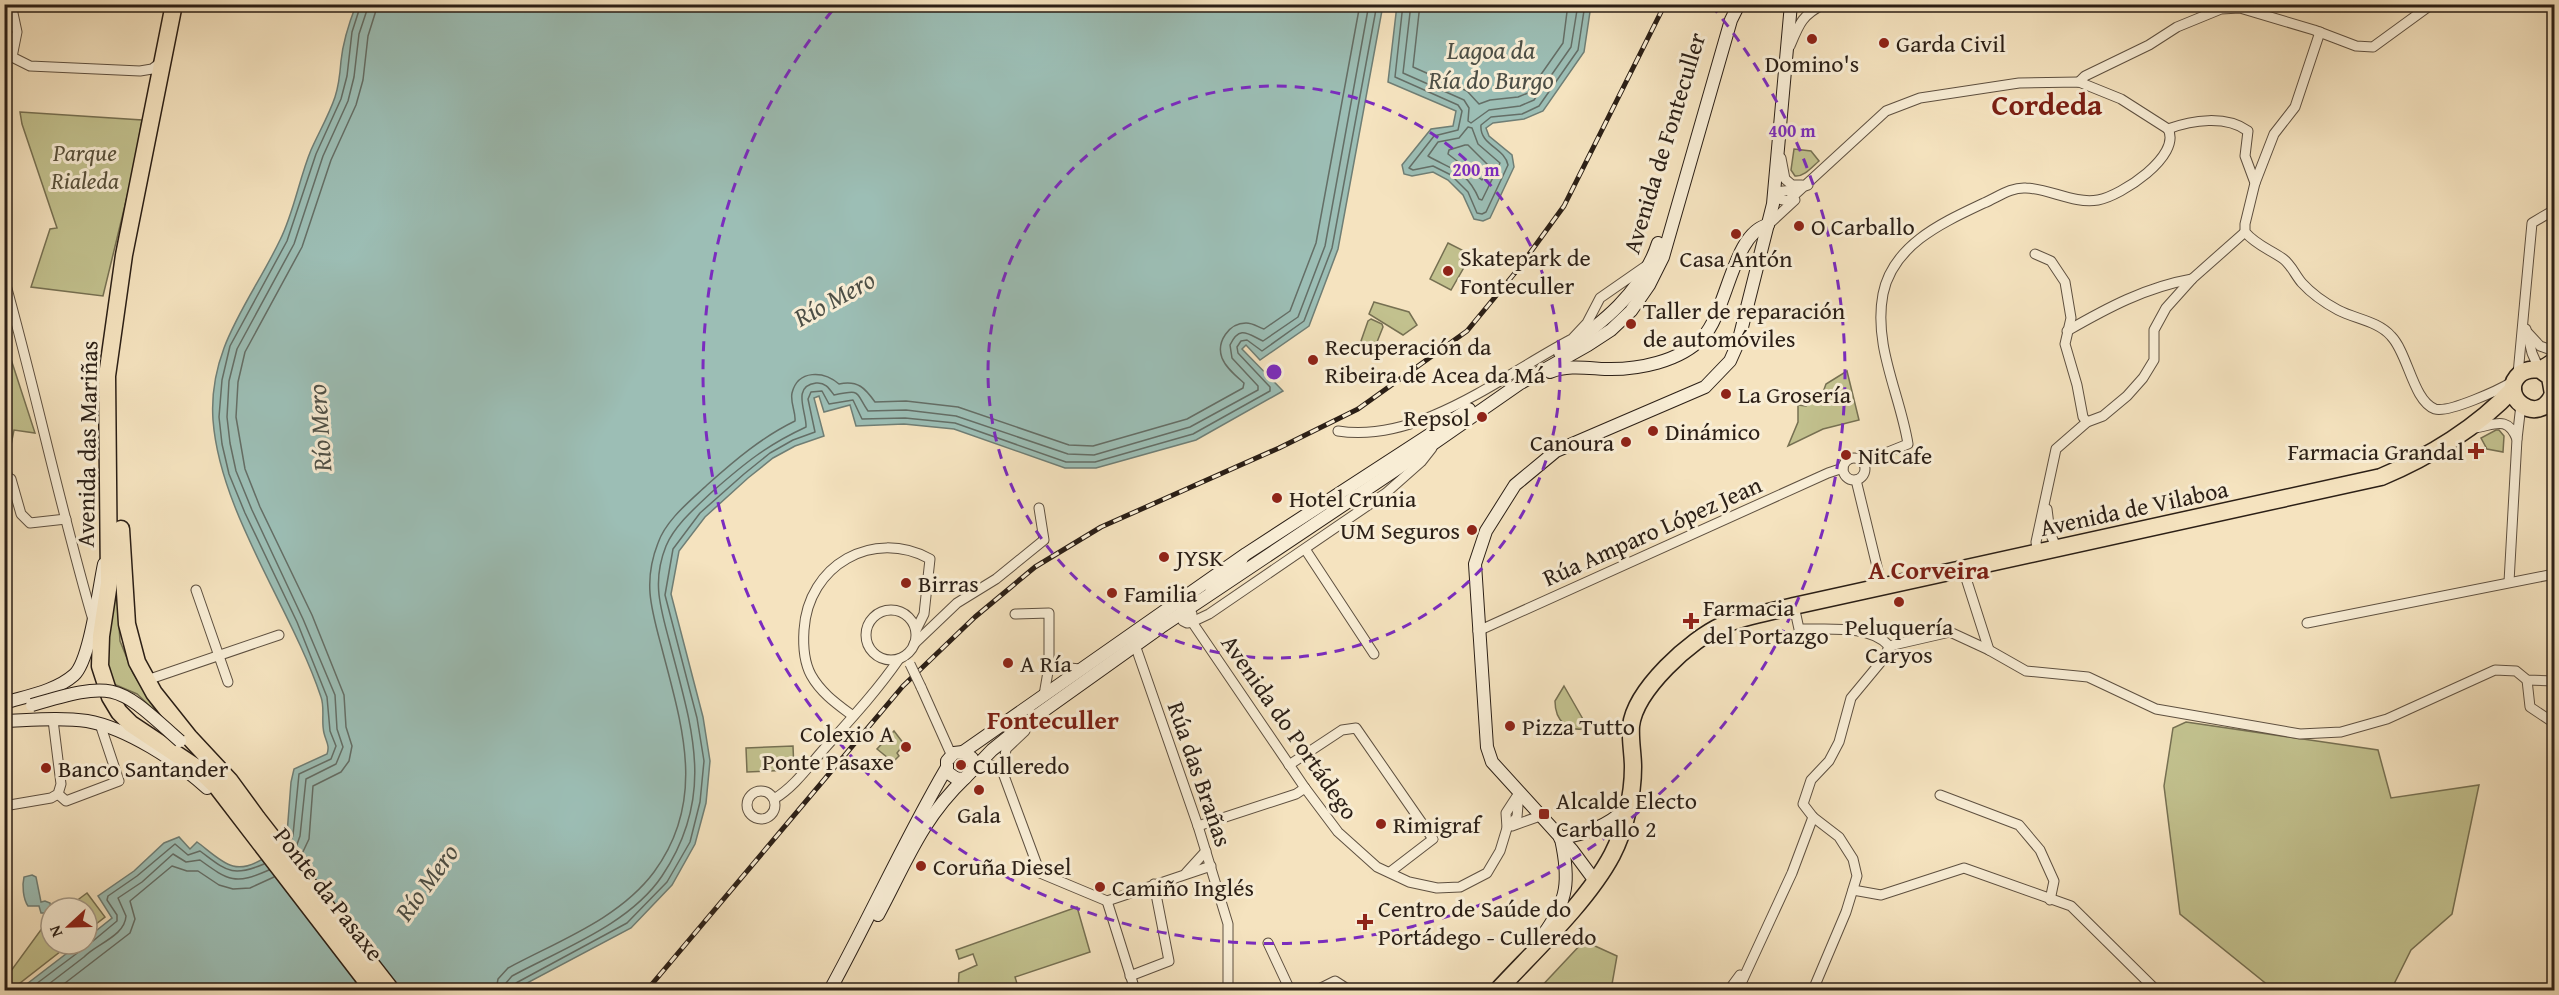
<svg xmlns="http://www.w3.org/2000/svg" width="2559" height="995" font-family="'Gentium Book Plus',serif">
<style>
.green{fill:#c2c18e;stroke:#767052;stroke-width:1.5}
.water{fill:#9cbeb5;stroke:#6f7e75;stroke-width:1.5}
.lines{fill:none;stroke-linecap:round;stroke-linejoin:round}
.shore{stroke:#646e66;stroke-width:1.5}
.street-casing{stroke:#5e5040;stroke-width:11}
.secondary-casing{stroke:#2b1f16;stroke-width:14}
.highway-casing{stroke:#2b1f16;stroke-width:19}
.street{stroke:#f8edd5;stroke-width:9}
.secondary{stroke:#f8edd5;stroke-width:12}
.highway{stroke:#f5e3bf;stroke-width:16}
.rail-casing{stroke:#2b1f16;stroke-width:5}
.rail{stroke:#f8edd5;stroke-width:3;stroke-dasharray:9;stroke-linecap:butt}
.street-bridge-casing{stroke:#5e5040;stroke-width:11;stroke-linecap:butt}
.secondary-bridge-casing{stroke:#2b1f16;stroke-width:14;stroke-linecap:butt}
.street-bridge{stroke:#f8edd5;stroke-width:9}
.secondary-bridge{stroke:#f8edd5;stroke-width:12}
.ring{fill:none;stroke:#7b2cbf;stroke-width:3;stroke-dasharray:10 8}
.poi-dot{fill:#8f2418;stroke:#f8edd5;stroke-width:2}
.labels{text-anchor:middle;dominant-baseline:central;stroke-width:6;stroke-linejoin:round;paint-order:stroke}
.poi-label{font-size:24px;fill:#2b1f16;stroke:#f8edd5;text-anchor:start}
.street-label{font-size:24px;fill:#2b1f16;stroke:#f8edd5}
.park-label{font-size:24px;font-style:italic;fill:#58503a;stroke:#f8edd5}
.water-label{font-size:26px;font-style:italic;fill:#4d4f46;stroke:#f8edd5}
.neighbourhood-label{font-size:26px;font-weight:bold;fill:#7a1f14;stroke:#f8edd5}
.district-label{font-size:30px;font-weight:bold;fill:#7a1f14;stroke:#f8edd5}
.centre{fill:#7b2cbf;stroke:#f8edd5;stroke-width:3}
.ring-label{font-size:18px;text-anchor:middle;font-weight:bold;fill:#7b2cbf;stroke:#f8edd5;stroke-width:6;stroke-linejoin:round;paint-order:stroke}
</style>
<rect width="100%" height="100%" fill="#f5e3bf"/>
<filter id="stains"><feTurbulence type="fractalNoise" baseFrequency=".00333" numOctaves="4"/><feColorMatrix values="0 0 0 0 .2 0 0 0 0 .09 0 0 0 0 .02 0 0 0 .5 -.17"/></filter>
<radialGradient id="worn" r=".72"><stop offset=".6" stop-color="#630" stop-opacity="0"/><stop offset="1" stop-color="#630" stop-opacity=".3"/></radialGradient>
<g class="green">
<polygon points="20,112 142,120 134,168 103,296 31,287 50,229 57,228 22,124"/>
<path d="M1794,149L1811,151L1819,161C1812,167 1804,177 1795,176L1791,170Z"/>
<polygon points="1448,243 1464,251 1460,259 1467,262 1451,290 1430,279"/>
<polygon points="1374,302 1409,312 1417,325 1403,335 1369,314"/>
<polygon points="1371,319 1382,324 1383,327 1375,347 1371,349 1361,341 1368,321"/>
<polygon points="5,353 9,353 35,433 14,430 8,460 12,474 5,474"/>
<polygon points="1847,371 1859,420 1823,429 1788,446 1798,422 1798,405 1806,406 1822,395 1826,384"/>
<polygon points="2496,430 2499,430 2504,436 2503,452 2487,449 2481,438"/>
<polygon points="116,578 120,641 133,673 157,713 137,694 109,682 105,669"/>
<path d="M1564,686L1588,728C1568,733 1555,721 1555,701Z"/>
<polygon points="2186,722 2378,750 2391,798 2479,785 2452,914 2411,950 2391,990 2274,990 2180,914 2164,786 2173,728"/>
<polygon points="894,731 904,744 897,753 899,756 893,762 877,749"/>
<polygon points="793,746 794,770 747,772 746,748"/>
<polygon points="87,893 105,917 87,931 87,908 67,908"/>
<polygon points="1077,907 1090,952 1015,977 1019,990 958,990 959,973 977,965 973,954 959,959 956,950"/>
<polygon points="51,921 51,944 70,944 11,990 5,979 43,927"/>
<polygon points="1584,941 1617,956 1611,990 1538,990"/>
</g>
<g class="water">
<path d="M356,5H1383L1338,249L1309,326L1260,360L1246,345L1242,349L1283,391L1196,440L1096,468H1065L954,429L904,424L856,426L850,405L824,412L819,396L814,398L824,436L795,446L773,458L748,478L705,517L679,551L671,594L703,717L710,761L706,803L695,844L672,885L631,928L514,990H19L79,944H87V938L112,918L98,896L134,871L164,843L179,837L190,849L197,842C207,849 221,863 233,866C251,871 281,850 287,834L291,782L294,769L327,754C330,745 326,742 324,733C321,721 325,708 321,697C291,607 220,513 213,420C208,347 251,301 280,240C294,212 299,179 311,150C319,132 329,115 335,97C339,85 340,74 341,61C343,41 349,23 356,5Z"/>
<polygon points="1397,5 1591,5 1584,52 1543,111 1524,119 1493,123 1486,128 1489,136 1512,155 1514,167 1490,218 1483,221 1474,219 1463,195 1448,180 1433,172 1412,176 1404,174 1402,165 1431,129 1453,126 1456,111 1388,82"/>
<path d="M32,875L36,877L41,902L45,901L50,903L51,909L47,913H41L39,906H28C23,899 22,885 24,877Z"/>
</g>
<g class="lines">
<g class="shore">
<path d="M1403,4L1395,77L1458,105L1462,111L1458,130L1434,136L1409,168L1413,170L1433,166L1451,175L1468,192L1477,213L1482,214L1486,212L1508,165C1505,148 1479,145 1481,125L1491,117L1522,114L1539,106L1578,50L1585,4"/>
<polyline points="1411,4 1403,73 1464,100 1469,108 1468,121 1471,123 1489,110 1520,106 1534,100 1571,47 1578,4"/>
<polyline points="1420,4 1413,67 1467,91 1479,104 1490,100 1518,97 1528,93 1563,43 1568,4"/>
<path d="M1468,127L1472,128L1478,144L1500,163L1482,200L1479,199C1467,170 1450,169 1428,156L1438,142L1459,138Z"/>
<polygon points="1465,145 1468,145 1488,165 1482,180 1448,154 1449,150"/>
<polyline points="290,844 293,835 299,774 331,759 336,746 330,731 327,697 297,622 245,513 229,474 222,444 219,417 222,380 230,346 287,241 316,154 341,99 347,76 352,32 361,4"/>
<polyline points="295,850 300,836 306,779 336,764 343,747 337,729 335,695 303,619 252,510 236,471 230,443 227,417 229,381 237,349 294,244 323,156 348,101 354,77 359,34 369,4"/>
<polyline points="300,858 309,839 313,786 341,772 349,761 352,746 346,727 344,695 312,615 260,507 245,469 236,417 238,382 245,352 302,247 331,160 356,105 363,80 368,36 378,4"/>
<path d="M87,942L93,941L117,921V915L107,900L108,896L137,876L175,844L188,855L200,851C226,870 231,878 264,864"/>
<polyline points="28,990 80,951 82,944"/>
<path d="M41,990L84,957C96,944 125,936 126,916L118,898L142,882L173,854L186,862L200,860C229,881 235,885 269,870"/>
<polyline points="56,990 130,933 135,919 130,901 172,866 187,871 198,871 219,885 233,889 250,888 274,877"/>
<path d="M496,990L498,979L508,968C558,941 619,919 654,872C708,799 681,723 661,645C651,608 643,581 658,543C666,520 690,501 707,485C735,460 762,437 795,421C796,412 790,403 792,393C798,369 824,371 839,384C858,380 865,388 875,402L906,401L958,407L1069,445L1093,446L1187,419L1243,388L1244,383C1236,376 1226,368 1222,358C1216,342 1229,323 1246,323C1253,323 1258,327 1264,329L1290,311L1316,243L1360,4"/>
<path d="M505,990L506,983L512,976C562,949 630,924 662,876C717,794 691,726 669,640C660,606 652,581 666,546C675,525 696,507 713,491C745,463 767,445 806,427C807,413 791,386 816,383C825,382 829,388 834,395C862,389 855,392 868,411L906,410L956,416L1068,454L1094,455L1190,427L1258,390V386L1232,358L1230,345C1240,324 1249,335 1263,341L1298,317L1325,246L1369,4"/>
<polyline points="513,990 516,983 627,923 667,882 690,842 700,802 704,761 697,718 665,595 673,549 700,513 744,474 770,453 793,440 815,432 808,399 811,392 822,391 829,404 853,400 862,419 905,418 955,423 1066,462 1095,462 1193,434 1270,391 1270,387 1238,353 1237,347 1241,341 1247,340 1262,351 1304,321 1332,248 1377,4"/>
</g>
<defs>
<g id="street">
<polyline points="11,4 17,32 12,57"/>
<path d="M1790,46C1799,24 1802,15 1824,4"/>
<polyline points="4,57 12,57 30,66 140,71 152,69 160,63"/>
<polyline points="2079,82 2085,76 2149,45 2177,27 2221,9 2240,8 2314,30 2356,46 2373,47 2432,4"/>
<path d="M2168,129C2192,120 2226,115 2248,131L2245,156L2255,183L2245,224V232C2256,245 2269,249 2282,258C2291,264 2295,275 2302,283C2312,294 2325,303 2338,310C2355,319 2378,321 2391,336C2408,353 2413,401 2435,409C2449,413 2499,390 2512,382"/>
<polyline points="1781,158 1785,179 1792,185 1802,185"/>
<polyline points="2255,183 2274,134 2295,107 2320,32"/>
<polyline points="1808,185 1794,190 1774,192 1778,199 1788,201 1886,111 1920,98 2019,83 2079,82 2121,99 2168,129"/>
<polyline points="1768,225 1795,200"/>
<polyline points="2035,254 2051,261 2065,282 2071,318 2065,344 2077,385 2083,417 2087,422"/>
<path d="M4,278C36,392 60,507 93,620"/>
<polyline points="2526,329 2532,353 2539,369"/>
<path d="M2067,331C2107,308 2146,287 2192,279"/>
<polyline points="2528,333 2540,346 2554,351"/>
<polyline points="2518,374 2532,223 2554,210"/>
<path d="M2474,428C2493,426 2507,414 2517,439"/>
<path d="M1338,431C1419,444 1503,375 1572,339L1587,323L1600,298L1646,266"/>
<circle cx="1854" cy="469" r="11"/>
<path d="M1863,462L1908,444C1900,394 1873,346 1883,294C1893,244 1944,222 1984,203C1998,197 2011,187 2026,188C2051,189 2073,204 2098,200C2121,196 2182,156 2168,129"/>
<polyline points="4,478 11,479 21,514 30,523 66,519"/>
<polyline points="1856,480 1882,587"/>
<polyline points="2047,509 2050,533 2057,549"/>
<polyline points="1305,549 1374,654"/>
<polyline points="2038,554 2036,542 2056,449 2087,422 2103,416 2127,396 2143,378 2154,360 2154,330 2166,308 2192,279 2245,232"/>
<polyline points="1963,569 1989,650"/>
<polyline points="2509,582 2517,439 2521,405"/>
<polyline points="1210,588 1239,566 1243,560"/>
<polyline points="196,590 228,682"/>
<path d="M1794,606L1799,629C1827,630 1870,624 1889,646L1885,657L1851,698L1839,742L1829,761L1811,780L1803,804L1813,817L1839,837L1853,859L1857,876L1846,912L1813,990"/>
<circle cx="891" cy="635" r="25"/>
<polyline points="1181,611 1192,614 1192,622 1187,623 1183,621 1186,608"/>
<polyline points="1015,614 1049,613 1049,666"/>
<polyline points="1192,622 1305,788 1338,832 1377,867 1409,882 1437,888 1460,887 1487,873 1500,851 1507,828 1506,813 1519,793"/>
<polyline points="1192,622 1209,614 1386,493 1421,462 1432,448"/>
<polyline points="2307,623 2554,574"/>
<polyline points="1478,631 1828,473 1843,468"/>
<polyline points="1134,642 1198,826 1228,924 1228,990"/>
<polyline points="914,644 957,603 996,579 1044,540 1039,508"/>
<polyline points="1889,646 1950,632 1989,650 2026,671 2088,677 2156,709 2300,734 2341,732 2387,719 2495,670 2516,671 2527,680 2554,681"/>
<polyline points="147,680 279,635"/>
<polyline points="2527,680 2530,707 2554,723"/>
<polyline points="921,687 951,754"/>
<polyline points="1044,695 1049,666 1080,669"/>
<path d="M853,716C837,704 821,693 811,675C804,662 803,645 804,630C808,565 873,528 930,559L924,614L916,630"/>
<polyline points="1025,731 1006,749 1003,773 1040,873 1107,901 1211,866"/>
<polyline points="978,763 995,766 1003,773"/>
<polyline points="1289,765 1342,730 1356,728 1433,839 1390,872"/>
<circle cx="761" cy="805" r="14"/>
<polyline points="58,794 66,801 119,781 100,724"/>
<polyline points="1940,795 2019,825 2040,850 2054,881 2050,900"/>
<path d="M774,799C794,787 808,767 824,749C850,720 877,691 899,659"/>
<polyline points="4,806 51,798 58,794 61,784 53,720"/>
<polyline points="1198,826 1296,794 1305,788"/>
<polyline points="1512,826 1540,816"/>
<polyline points="1507,828 1517,817 1519,793"/>
<polyline points="1186,873 1206,851"/>
<polyline points="1853,890 1881,895 1964,868 2071,906 2156,990"/>
<polyline points="1107,901 1135,990"/>
<polyline points="1268,943 1290,990"/>
<polyline points="1130,976 1169,961 1154,884"/>
<polyline points="1317,990 1335,981 1349,990"/>
<polyline points="1729,990 1740,975"/>
<polyline points="1738,990 1792,873 1813,817"/>
</g>
<g id="secondary">
<path d="M1560,353C1601,324 1642,293 1658,243"/>
<path d="M1550,372C1567,365 1586,368 1605,369C1637,370 1680,362 1703,337C1727,312 1733,232 1768,225"/>
<path d="M4,703C27,696 56,691 74,675C90,661 99,587 104,564"/>
<path d="M4,721C31,720 61,717 87,721C127,728 177,761 207,788"/>
<polyline points="963,752 1246,554 1469,409"/>
<polyline points="974,768 972,758 963,752 954,753 947,761 947,772 957,779 965,778 992,750 1018,729 1161,627 1394,471 1519,384 1588,345 1611,330 1631,311 1649,285 1663,257 1731,20 1739,4"/>
<path d="M1560,838C1587,834 1607,826 1627,808"/>
<polyline points="1595,881 1572,850 1492,762 1487,747 1475,564 1486,531 1515,485 1556,451 1705,387 1730,361 1738,343 1773,204 1791,4"/>
<path d="M878,915C906,863 921,820 965,778"/>
<path d="M1543,935C1568,901 1570,880 1561,839"/>
<path d="M830,990C870,917 904,841 946,769"/>
</g>
<g id="highway">
<polyline points="174,4 124,255 107,376 109,583 101,636 100,666 110,697 119,712 131,724 197,768 217,787 373,990"/>
<path d="M2539,369L2550,377L2553,394C2539,429 2496,395 2520,374C2526,369 2531,370 2538,369C2543,369 2550,364 2554,361"/>
<polyline points="121,529 127,624 137,662 154,693 189,737 230,781 257,818 391,990"/>
<path d="M1498,990C1534,951 1587,902 1612,855C1625,830 1633,796 1633,767C1633,754 1630,740 1631,726C1635,690 1691,639 1723,625C1745,616 1770,612 1794,606L2381,477C2429,457 2478,427 2513,389"/>
</g>
</defs>
<use href="#street" class="street-casing"/>
<use href="#secondary" class="secondary-casing"/>
<use href="#highway" class="highway-casing"/>
<use href="#street" class="street"/>
<use href="#secondary" class="secondary"/>
<use href="#highway" class="highway"/>
<defs>
<polyline id="rail" points="647,990 903,686 975,617 1035,567 1101,527 1279,448 1358,409 1467,331 1519,268 1564,206 1665,4"/>
</defs>
<use href="#rail" class="rail-casing"/>
<use href="#rail" class="rail"/>
<defs>
<polyline id="street-bridge" points="910,664 921,687"/>
<path id="secondary-bridge" d="M32,705C117,680 116,684 180,741"/>
</defs>
<use href="#street-bridge" class="street-bridge-casing"/>
<use href="#secondary-bridge" class="secondary-bridge-casing"/>
<use href="#street-bridge" class="street-bridge"/>
<use href="#secondary-bridge" class="secondary-bridge"/>
</g>
<g class="ring">
<circle cx="1274" cy="372" r="286"/>
<path d="M1711 5A571 571 0 1 1 837 5"/>
</g>
<g class="poi-dot">
<circle cx="1812" cy="39" r="6"/>
<circle cx="1884" cy="43" r="6"/>
<circle cx="1799" cy="226" r="6"/>
<circle cx="1736" cy="234" r="6"/>
<circle cx="1448" cy="271" r="6"/>
<circle cx="1631" cy="324" r="6"/>
<circle cx="1313" cy="360" r="6"/>
<circle cx="1726" cy="394" r="6"/>
<circle cx="1482" cy="417" r="6"/>
<circle cx="1653" cy="431" r="6"/>
<circle cx="1626" cy="442" r="6"/>
<path d="M2473 442h6v6h6v6h-6v6h-6v-6h-6v-6h6z"/>
<circle cx="1846" cy="455" r="6"/>
<circle cx="1277" cy="498" r="6"/>
<circle cx="1472" cy="530" r="6"/>
<circle cx="1164" cy="557" r="6"/>
<circle cx="906" cy="583" r="6"/>
<circle cx="1112" cy="593" r="6"/>
<circle cx="1899" cy="602" r="6"/>
<path d="M1688 612h6v6h6v6h-6v6h-6v-6h-6v-6h6z"/>
<circle cx="1008" cy="663" r="6"/>
<circle cx="1510" cy="726" r="6"/>
<circle cx="906" cy="747" r="6"/>
<circle cx="961" cy="765" r="6"/>
<circle cx="46" cy="768" r="6"/>
<circle cx="979" cy="790" r="6"/>
<rect x="1538" y="808" width="12" height="12" rx="3"/>
<circle cx="1381" cy="824" r="6"/>
<circle cx="921" cy="866" r="6"/>
<circle cx="1100" cy="887" r="6"/>
<path d="M1362 913h6v6h6v6h-6v6h-6v-6h-6v-6h6z"/>
</g>
<g class="labels">
<g class="poi-label">
<text x="1896" y="43">Garda Civil</text>
<text x="1812" y="63" text-anchor="middle">Domino's</text>
<text x="1811" y="226">O Carballo</text>
<text x="1460" y="257">Skatepark de<tspan x="1460" dy="28">Fonteculler</tspan></text>
<text x="1736" y="258" text-anchor="middle">Casa Antón</text>
<text x="1643" y="310">Taller de reparación<tspan x="1643" dy="28">de automóviles</tspan></text>
<text x="1325" y="346">Recuperación da<tspan x="1325" dy="28">Ribeira de Acea da Má</tspan></text>
<text x="1738" y="394">La Grosería</text>
<text x="1470" y="417" text-anchor="end">Repsol</text>
<text x="1665" y="431">Dinámico</text>
<text x="1614" y="442" text-anchor="end">Canoura</text>
<text x="2464" y="451" text-anchor="end">Farmacia Grandal</text>
<text x="1858" y="455">NitCafe</text>
<text x="1289" y="498">Hotel Crunia</text>
<text x="1460" y="530" text-anchor="end">UM Seguros</text>
<text x="1176" y="557">JYSK</text>
<text x="918" y="583">Birras</text>
<text x="1124" y="593">Familia</text>
<text x="1703" y="607">Farmacia<tspan x="1703" dy="28">del Portazgo</tspan></text>
<text x="1899" y="626" text-anchor="middle">Peluquería<tspan x="1899" dy="28">Caryos</tspan></text>
<text x="1020" y="663">A Ría</text>
<text x="1522" y="726">Pizza Tutto</text>
<text x="894" y="733" text-anchor="end">Colexio A<tspan x="894" dy="28">Ponte Pasaxe</tspan></text>
<text x="973" y="765">Culleredo</text>
<text x="58" y="768">Banco Santander</text>
<text x="1556" y="800">Alcalde Electo<tspan x="1556" dy="28">Carballo 2</tspan></text>
<text x="979" y="814" text-anchor="middle">Gala</text>
<text x="1393" y="824">Rimigraf</text>
<text x="933" y="866">Coruña Diesel</text>
<text x="1112" y="887">Camiño Inglés</text>
<text x="1378" y="908">Centro de Saúde do<tspan x="1378" dy="28">Portádego - Culleredo</tspan></text>
</g>
<g class="street-label">
<text transform="translate(1664 143) rotate(-73)">Avenida de Fonteculler</text>
<text transform="translate(87 444) rotate(-89)">Avenida das Mariñas</text>
<text transform="translate(2134 508) rotate(-12)">Avenida de Vilaboa</text>
<text transform="translate(1652 531) rotate(-24)">Rúa Amparo López Jean</text>
<text transform="translate(1290 727) rotate(55)">Avenida do Portádego</text>
<text transform="translate(1200 774) rotate(71)">Rúa das Brañas</text>
<text transform="translate(329 894) rotate(52)">Ponte da Pasaxe</text>
</g>
<g class="park-label">
<text x="85" y="152">Parque<tspan x="85" dy="28">Rialeda</tspan></text>
</g>
<g class="water-label">
<text x="1491" y="49">Lagoa da<tspan x="1491" dy="30">Ría do Burgo</tspan></text>
<text transform="translate(834 298) rotate(-29)">Río Mero</text>
<text transform="translate(319 428) rotate(-94)">Río Mero</text>
<text transform="translate(426 882) rotate(-54)">Río Mero</text>
</g>
<g class="neighbourhood-label">
<text x="1929" y="569">A Corveira</text>
<text x="1053" y="719">Fonteculler</text>
</g>
<g class="district-label">
<text x="2047" y="104">Cordeda</text>
</g>
</g>
<circle cx="1274" cy="372" r="9" class="centre"/>
<g class="ring-label">
<text x="1792" y="137">400 m</text>
<text x="1476" y="176">200 m</text>
</g>
<rect width="2559" height="995" fill="none" stroke="#f5e3bf" stroke-width="24"/>
<rect x="6" y="6" width="2547" height="983" fill="none" stroke="#2b1f16" stroke-width="3"/>
<rect x="12" y="12" width="2535" height="971" fill="none" stroke="#2b1f16" stroke-width="1.5"/>
<g transform="translate(69 926) rotate(248)"><circle r="28" fill="#f8edd5" stroke="#a69b89" stroke-width="1.5"/>
<path d="M0-4.5L10 22L0 15L-10 22Z" fill="#8f2418"/>
<text y="-9" font-size="16" font-weight="bold" text-anchor="middle" fill="#2b1f16">N</text>
</g>
<rect width="100%" height="100%" filter="url(#stains)"/>
<rect width="100%" height="100%" fill="url(#worn)"/>
</svg>
